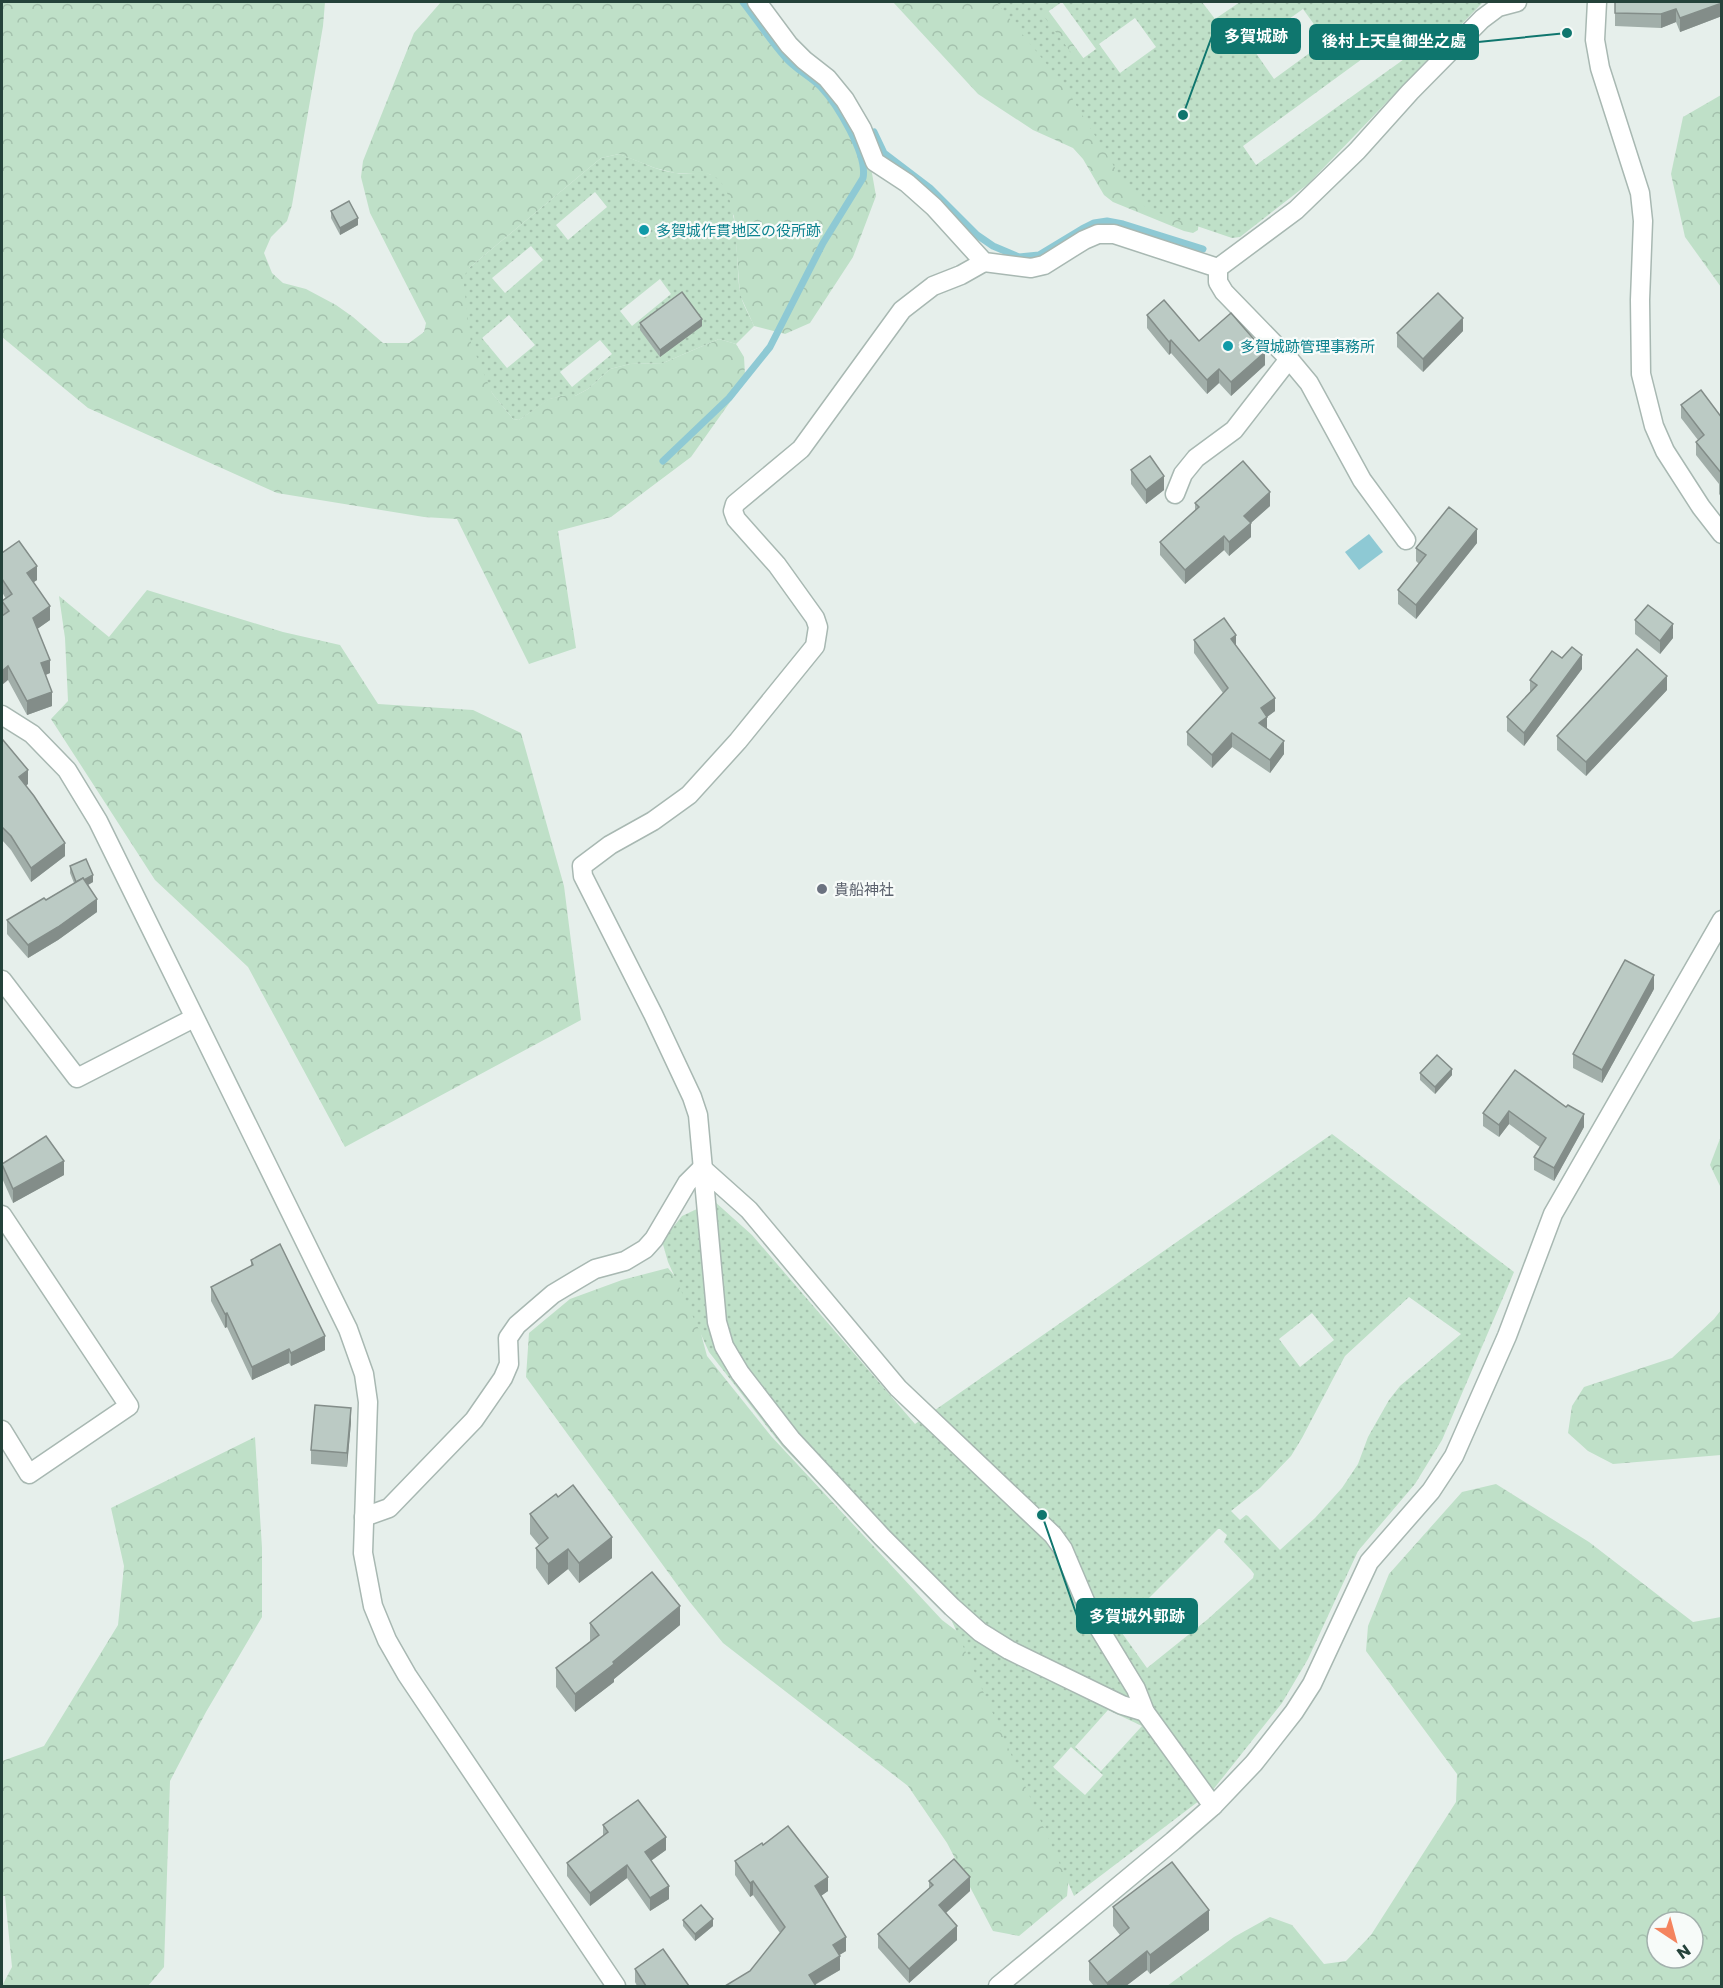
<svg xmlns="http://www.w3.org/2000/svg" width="1723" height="1988" font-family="Poppins,'Noto Sans JP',sans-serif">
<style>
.forest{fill:url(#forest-crowns);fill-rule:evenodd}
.park{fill:url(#park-dots);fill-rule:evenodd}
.water{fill:#8ec9d4}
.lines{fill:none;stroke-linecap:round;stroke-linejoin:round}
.stream{stroke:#8ec9d4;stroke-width:7}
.minor-casing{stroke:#a8b8b2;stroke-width:21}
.minor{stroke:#fff;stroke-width:18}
.wall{fill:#a1aea9}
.shaded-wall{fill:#838d89}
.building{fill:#bbcac4;stroke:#838d89;stroke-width:1.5}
.culture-dot{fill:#0f9aa8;stroke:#f7fbf9;stroke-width:2}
.worship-dot{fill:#6b7280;stroke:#f7fbf9;stroke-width:2}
.labels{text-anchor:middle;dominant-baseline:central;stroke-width:4.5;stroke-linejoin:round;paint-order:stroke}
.culture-label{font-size:15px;fill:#0d838f;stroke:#f7fbf9;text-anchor:start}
.worship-label{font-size:15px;fill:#5b616d;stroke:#f7fbf9;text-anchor:start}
.leader{fill:none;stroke:#0f766e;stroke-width:2}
.callout-dot{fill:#0f766e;stroke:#f7fbf9;stroke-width:2}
.callout{fill:#0f766e;stroke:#0f766e;stroke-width:2}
.callout-label{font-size:16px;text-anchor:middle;font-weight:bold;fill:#fff}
</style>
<defs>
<pattern id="forest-crowns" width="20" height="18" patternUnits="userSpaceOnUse" patternTransform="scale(1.5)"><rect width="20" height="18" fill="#bfe0c8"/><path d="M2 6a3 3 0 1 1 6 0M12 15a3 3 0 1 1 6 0" fill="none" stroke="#a4c1ad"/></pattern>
<pattern id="park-dots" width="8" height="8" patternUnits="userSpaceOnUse" patternTransform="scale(1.5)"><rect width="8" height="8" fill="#bfe0c8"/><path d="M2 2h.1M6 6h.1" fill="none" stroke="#a4c1ad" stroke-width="1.8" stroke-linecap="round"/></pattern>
</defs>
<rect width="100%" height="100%" fill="#e6efeb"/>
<g class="forest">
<polygon points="2,2 325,2 323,26 292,205 287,221 271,237 264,253 272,273 283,283 306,289 336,305 353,317 383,343 409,343 424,332 426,323 370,213 361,177 363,161 414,33 441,2 751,2 852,122 870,162 876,196 853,257 810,323 785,334 754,326 740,295 734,216 710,174 675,173 655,168 619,154 601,158 469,268 492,393 513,419 519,420 549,399 561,396 575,396 588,389 610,369 630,364 663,363 719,339 736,344 744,357 745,375 735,395 691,457 611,517 558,531 576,648 529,664 457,519 424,517 277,493 88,408 2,337"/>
<polygon points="893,2 1042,2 1199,215 1198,230 1193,233 1184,231 1113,202 1104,195 1083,159 1073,148 1033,130 978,94"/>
<polygon points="1721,95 1721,287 1685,237 1671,174 1683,117"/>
<polygon points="147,590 283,632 340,645 378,704 473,710 521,733 564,886 581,1020 345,1147 248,967 155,880 51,719 68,701 65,638 59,596 109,637"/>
<polygon points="1721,1136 1721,1188 1710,1165"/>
<polygon points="668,1268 691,1296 707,1356 771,1436 942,1620 998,1662 1015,1681 1060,1782 1069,1875 1067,1896 1019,1936 993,1931 947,1843 908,1786 723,1643 689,1601 526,1377 529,1333 570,1299 622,1280"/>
<polygon points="1721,1310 1721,1455 1613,1464 1588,1451 1568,1433 1572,1406 1584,1387 1672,1358 1714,1319"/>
<polygon points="255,1437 262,1548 262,1617 206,1712 170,1781 164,1967 148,1986 2,1986 12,1967 5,1896 2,1896 2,1761 44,1746 118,1625 124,1566 111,1508"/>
<path d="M1496,1484L1589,1542L1693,1622L1721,1617V1986H1167L1234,1937L1270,1917L1292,1925L1324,1964L1346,1961L1371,1935L1456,1802L1457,1774L1366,1651L1368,1626L1389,1574L1462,1492ZM1657,1922H1693V1958H1657Z"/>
</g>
<g class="park">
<path d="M996,2H1202L1215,19L1240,2H1483L1308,184L1240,237L1232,238L1147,209L1125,184L1063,84ZM1062,2L1096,49L1078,62L1043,15ZM1303,9L1326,41L1274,79L1251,46ZM1135,18L1156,47L1120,73L1099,44ZM1399,32L1414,52L1256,165L1243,146Z"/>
<path d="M619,154C638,160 656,171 676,173C687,175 702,170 712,175C741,188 735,264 740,292C742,304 750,316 754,326L736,344L719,339L663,363L630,364L610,369L588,389L575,396H561L550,399L519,420L513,419L492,393L471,343L463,278L469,268L601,158ZM595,192L607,207L568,240L556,225ZM531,246L543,260L505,293L492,278ZM660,279L671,294L632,326L620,311ZM509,315L535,345L507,368L482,338ZM600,340L612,354L572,387L560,372Z"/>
<path d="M1332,1134L1514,1272L1442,1440L1415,1484L1358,1551L1308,1659L1282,1703L1212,1791L1074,1896L951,1619L782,1446L709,1352L668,1262L662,1241L682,1216L714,1201L752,1235L915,1424ZM1409,1297L1461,1334L1400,1386L1389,1400L1368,1437L1358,1464L1342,1488L1315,1518L1280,1550L1248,1516L1246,1515L1240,1520L1231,1511L1260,1488L1291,1456L1302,1438L1345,1356ZM1312,1313L1334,1340L1300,1367L1279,1339ZM1218,1529H1220L1227,1535L1224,1542L1251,1570L1254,1574L1253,1578L1208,1619L1147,1668L1122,1633L1134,1624L1135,1620L1133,1614ZM1108,1710L1142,1726L1101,1771L1075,1747ZM1071,1747L1103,1775L1085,1795L1053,1767Z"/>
</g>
<polygon class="water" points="1369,534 1383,552 1359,570 1345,552"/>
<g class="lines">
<g class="stream">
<polyline points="874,132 884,153 930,188 977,235 993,246 1019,257 1039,255 1082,229 1094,223 1107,221 1123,224 1203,249"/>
<path d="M663,461L729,398L770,347L823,243L863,178C868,155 837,104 821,87C810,76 795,69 785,57C770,40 757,20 743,2"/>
</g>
<defs>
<g id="minor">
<polyline points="757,2 789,45 804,60 827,78 845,100 862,129 875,162 907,183 934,207 984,262 1031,268 1044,265 1084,240 1098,234 1114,234 1218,268 1218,282 1224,292 1289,359 1309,383 1362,480 1406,540"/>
<polyline points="1597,2 1595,40 1600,68 1640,193 1643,221 1640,300 1641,374 1654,426 1665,451 1701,507 1722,534"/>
<polyline points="984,262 961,275 933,286 902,310 801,449 735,504 733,511 736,519 777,565 815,618 818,627 815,646 738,741 689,795 653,821 610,845 582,866 583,876 653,1014 692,1097 698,1115 717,1322 724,1346 740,1373 791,1439 882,1537 952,1607 980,1632 1009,1650 1122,1705 1145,1712"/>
<polyline points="1218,268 1296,210 1357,151 1410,92 1482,19 1498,7 1517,2"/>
<polyline points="1175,494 1183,474 1196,458 1234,430 1289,359"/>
<polyline points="2,715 32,734 67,770 98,821 348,1329 364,1374 368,1402 363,1553 373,1606 387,1640 407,1675 616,1986"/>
<polyline points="2,980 77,1078 194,1018"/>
<polyline points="702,1168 749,1210 898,1388 1053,1535 1063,1549 1091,1615 1136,1689 1145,1712 1213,1806"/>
<polyline points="2,1215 129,1406 29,1474 2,1430"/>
<polyline points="364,1517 389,1508 474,1420 503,1378 509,1364 508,1338 517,1325 553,1294 578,1279 595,1269 625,1261 645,1249 654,1239 687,1183 702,1168"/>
<polyline points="998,1986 1173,1841 1213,1806 1254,1763 1294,1712 1312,1684 1369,1562 1431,1491 1454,1456 1507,1336 1553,1214 1722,920"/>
</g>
</defs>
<use href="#minor" class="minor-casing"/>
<use href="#minor" class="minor"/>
</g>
<g class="wall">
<polygon points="1615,2 1722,2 1722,16 1680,32 1676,22 1661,28 1615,26"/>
<polygon points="331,211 358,225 340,235 331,218"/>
<polygon points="1147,315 1199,341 1265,365 1231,396 1219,383 1207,394 1171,353 1169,355 1147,328"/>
<polygon points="640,323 702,326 660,357 640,330"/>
<polygon points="1463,331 1423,372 1397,347 1397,333"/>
<polygon points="1681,405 1722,418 1722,498 1719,494 1719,484 1696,455 1696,442 1698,440 1681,418"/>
<polygon points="1131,470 1164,490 1146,504 1131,484"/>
<polygon points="1195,503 1270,506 1251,523 1251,537 1229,556 1224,550 1185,584 1160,555 1160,542 1195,511"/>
<polygon points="1477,543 1416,619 1398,604 1398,590 1419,564 1416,561 1416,548"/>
<polygon points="2,553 37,580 33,582 50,620 37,629 50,673 45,675 52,706 27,715 8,680 2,615 2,601 6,599 2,592"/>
<polygon points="1635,620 1673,638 1660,654 1635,634"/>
<polygon points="1194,640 1236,646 1275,711 1267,717 1267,729 1284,754 1270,773 1232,747 1212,768 1187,745 1187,732 1223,693 1194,653"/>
<polygon points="1582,669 1524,746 1507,731 1507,717 1530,693 1530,680"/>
<polygon points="1667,690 1586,776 1557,750 1557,736"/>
<polygon points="2,742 28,784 26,785 65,856 31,882 11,850 2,840"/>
<polygon points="70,866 93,882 88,885 97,912 58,940 28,958 7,934 7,920 46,900 74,883 70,873"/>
<polygon points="1654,989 1602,1083 1573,1068 1573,1054"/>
<polygon points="1515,1070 1584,1127 1554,1181 1534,1170 1534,1157 1540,1147 1509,1124 1499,1137 1483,1126 1483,1113"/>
<polygon points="1420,1073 1452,1075 1435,1094 1420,1080"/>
<polygon points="2,1164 64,1175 13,1203 2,1178"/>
<polygon points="251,1260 325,1350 291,1366 289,1363 252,1380 227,1327 225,1328 211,1301 211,1287 251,1266"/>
<polygon points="351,1422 347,1467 311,1464 311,1450"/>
<polygon points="530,1514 612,1558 579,1583 568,1569 548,1585 536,1568 536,1548 539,1545 530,1534"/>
<polygon points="590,1623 680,1625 614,1679 614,1682 575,1712 556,1687 556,1668 590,1642"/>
<polygon points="603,1825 666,1850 651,1861 669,1899 650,1911 627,1878 590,1906 567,1876 567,1863 603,1836"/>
<polygon points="763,1845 828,1891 821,1896 846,1951 839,1955 840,1970 815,1985 750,1971 780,1933 753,1895 750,1897 735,1875 735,1861"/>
<polygon points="929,1881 970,1891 946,1913 957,1940 909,1983 878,1948 878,1934 929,1888"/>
<polygon points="1113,1907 1209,1930 1150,1974 1147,1970 1126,1986 1094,1986 1089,1980 1089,1961 1120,1935 1113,1926"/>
<polygon points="683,1920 713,1926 695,1941 683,1926"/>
<polygon points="635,1969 689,1986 637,1986 635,1982"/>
</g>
<g class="shaded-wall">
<polygon points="1722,3 1722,16 1680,32 1680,18"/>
<polygon points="1676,9 1676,22 1661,28 1661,14"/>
<polygon points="358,218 358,225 340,235 340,228"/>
<polygon points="1463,318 1463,331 1423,372 1423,359"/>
<polygon points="702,319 702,326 660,357 660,350"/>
<polygon points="1171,340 1171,353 1169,355 1169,342"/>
<polygon points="1265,352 1265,365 1231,396 1231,382"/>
<polygon points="1219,369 1219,383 1207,394 1207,380"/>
<polygon points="1164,476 1164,490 1146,504 1146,490"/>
<polygon points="1270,492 1270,506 1244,529 1244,516"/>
<polygon points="1251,523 1251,537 1229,556 1229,542"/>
<polygon points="1477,529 1477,543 1416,619 1416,605"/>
<polygon points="1224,536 1224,550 1185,584 1185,570"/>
<polygon points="37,566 37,580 27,587 27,573"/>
<polygon points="50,606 50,620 33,632 33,618"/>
<polygon points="1673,624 1673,638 1660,654 1660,641"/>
<polygon points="1236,635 1236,648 1231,639"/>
<polygon points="1582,655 1582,669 1524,746 1524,733"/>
<polygon points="50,660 50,673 41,677 41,663"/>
<polygon points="8,666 8,680 2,685 2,671"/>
<polygon points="1667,676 1667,690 1586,776 1586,762"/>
<polygon points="52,692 52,706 27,715 27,701"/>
<polygon points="1275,698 1275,711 1267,717 1267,730 1259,723 1261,708"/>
<polygon points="1232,733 1232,747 1212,768 1212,755"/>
<polygon points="1284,741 1284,754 1270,773 1270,760"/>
<polygon points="28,770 28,784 19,791 19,777"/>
<polygon points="65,843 65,856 31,882 31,868"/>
<polygon points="93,875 93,882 77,891 77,884"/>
<polygon points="97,899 97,912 58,940 28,958 28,945"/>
<polygon points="1654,975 1654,989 1602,1083 1602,1070"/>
<polygon points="1452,1069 1452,1075 1435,1094 1435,1087"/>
<polygon points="1509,1111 1509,1124 1499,1137 1499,1125"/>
<polygon points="1584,1114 1584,1127 1554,1181 1554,1168"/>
<polygon points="64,1161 64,1175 13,1203 13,1189"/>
<polygon points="227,1313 227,1327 225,1328 225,1314"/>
<polygon points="325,1336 325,1350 291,1366 291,1353"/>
<polygon points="289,1349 289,1363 252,1380 252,1367"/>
<polygon points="351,1408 351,1422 347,1467 347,1453"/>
<polygon points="612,1537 612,1558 579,1583 579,1563"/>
<polygon points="568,1549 568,1569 548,1585 548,1564"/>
<polygon points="680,1606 680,1625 614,1679 614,1682 575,1712 575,1694"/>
<polygon points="666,1837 666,1850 645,1865 645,1852"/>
<polygon points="627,1865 627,1878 590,1906 590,1893"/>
<polygon points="828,1877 828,1891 815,1900 815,1886"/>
<polygon points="970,1877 970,1891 939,1919 939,1905"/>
<polygon points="753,1881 753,1895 750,1897 750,1883"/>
<polygon points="669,1886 669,1899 650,1911 650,1898"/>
<polygon points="1209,1910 1209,1930 1150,1974 1150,1955"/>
<polygon points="713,1919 713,1926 695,1941 695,1934"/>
<polygon points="957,1926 957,1940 909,1983 909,1969"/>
<polygon points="846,1937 846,1951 833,1959 833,1945"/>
<polygon points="1147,1951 1147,1970 1126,1986 1107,1986 1107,1983"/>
<polygon points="840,1956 840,1970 812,1986 809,1975"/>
</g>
<g class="building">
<polygon points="1615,2 1722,2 1722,3 1680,18 1676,9 1661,14 1615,13"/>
<polygon points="349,201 358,218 340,228 331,211"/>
<polygon points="682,292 702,319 660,350 640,323"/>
<polygon points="1438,293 1463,318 1423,359 1397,333"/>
<polygon points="1164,300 1199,341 1231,313 1265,352 1231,382 1219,369 1207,380 1171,340 1169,342 1147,315"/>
<polygon points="1701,390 1722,418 1722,474 1696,442 1704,435 1681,405"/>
<polygon points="1150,456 1164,476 1146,490 1131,470"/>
<polygon points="1243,461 1270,492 1244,516 1251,523 1229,542 1224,536 1185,570 1160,542 1199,507 1195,503"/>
<polygon points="1449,507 1477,529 1416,605 1398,590 1426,555 1416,548"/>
<polygon points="19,541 37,566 27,573 50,606 33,618 50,660 41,663 52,692 27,701 8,666 2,671 2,616 9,611 2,601 12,594 2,579 2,553"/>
<polygon points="1648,605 1673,624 1660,641 1635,620"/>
<polygon points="1224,618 1236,635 1231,639 1275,698 1261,708 1267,717 1259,723 1284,741 1270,760 1232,733 1212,755 1187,732 1228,688 1194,640"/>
<polygon points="1572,647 1582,655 1524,733 1507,717 1537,685 1530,680 1552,651 1562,658"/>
<polygon points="1637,649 1667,676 1586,762 1557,736"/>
<polygon points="3,740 28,770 19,777 34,796 65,843 31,868 11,836 2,827 2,742"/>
<polygon points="86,859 93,875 84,880 83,878 76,882 70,866"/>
<polygon points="83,878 97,899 58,927 28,945 7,920 44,898 46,900"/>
<polygon points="1625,960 1654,975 1602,1070 1573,1054"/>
<polygon points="1437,1055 1452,1069 1435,1087 1420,1073"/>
<polygon points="1515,1070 1566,1107 1568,1105 1584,1114 1554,1168 1534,1157 1546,1138 1509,1111 1499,1125 1483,1113"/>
<polygon points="46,1136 64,1161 13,1189 2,1164"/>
<polygon points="280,1244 325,1336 291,1353 289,1349 252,1367 227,1313 225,1314 211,1287 253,1265 251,1260"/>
<polygon points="315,1405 351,1408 347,1453 311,1450"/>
<polygon points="573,1485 612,1537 579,1563 568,1549 548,1564 536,1548 548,1538 530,1514 556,1494 558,1497"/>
<polygon points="652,1572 680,1606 613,1662 614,1664 575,1694 556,1668 599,1635 590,1623"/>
<polygon points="638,1800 666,1837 645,1852 669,1886 650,1898 627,1865 590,1893 567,1863 608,1832 603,1825"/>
<polygon points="788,1826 828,1877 815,1886 846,1937 833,1945 840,1956 809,1975 816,1986 725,1986 750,1971 785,1927 753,1881 750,1883 735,1861 762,1843 763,1845"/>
<polygon points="954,1859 970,1877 939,1905 957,1926 909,1969 878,1934 933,1885 929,1881"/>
<polygon points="1172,1862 1209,1910 1150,1955 1147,1951 1107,1983 1089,1961 1129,1928 1113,1907"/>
<polygon points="701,1905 713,1919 695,1934 683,1920"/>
<polygon points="663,1949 689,1986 646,1986 635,1969"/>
</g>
<g class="culture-dot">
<circle cx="644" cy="230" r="6"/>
<circle cx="1228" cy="346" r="6"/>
</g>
<circle class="worship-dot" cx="822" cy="889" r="6"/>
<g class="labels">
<g class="culture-label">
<text x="656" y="230">多賀城作貫地区の役所跡</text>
<text x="1240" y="346">多賀城跡管理事務所</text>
</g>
<g class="worship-label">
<text x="834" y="889">貴船神社</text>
</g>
</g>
<path class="leader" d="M1183 115L1212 36M1567 33L1478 42M1042 1515L1077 1616"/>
<g class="callout-dot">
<circle cx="1183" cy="115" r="6"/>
<circle cx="1567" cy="33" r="6"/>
<circle cx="1042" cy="1515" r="6"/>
</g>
<g class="callout">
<rect x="1212" y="19" width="88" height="34" rx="6"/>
<rect x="1310" y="25" width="168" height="34" rx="6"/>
<rect x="1077" y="1599" width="120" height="34" rx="6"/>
</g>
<g class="callout-label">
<text x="1256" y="42">多賀城跡</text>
<text x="1394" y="47">後村上天皇御坐之處</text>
<text x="1137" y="1622">多賀城外郭跡</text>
</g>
<rect width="1723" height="1988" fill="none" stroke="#24423a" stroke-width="6"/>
<g transform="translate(1675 1940) rotate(144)"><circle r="28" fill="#f7fbf9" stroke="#a3b1ad" stroke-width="1.5"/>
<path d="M0-4.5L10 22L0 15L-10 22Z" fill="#f4845f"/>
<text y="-9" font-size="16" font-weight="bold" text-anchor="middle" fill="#24423a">N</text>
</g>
</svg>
